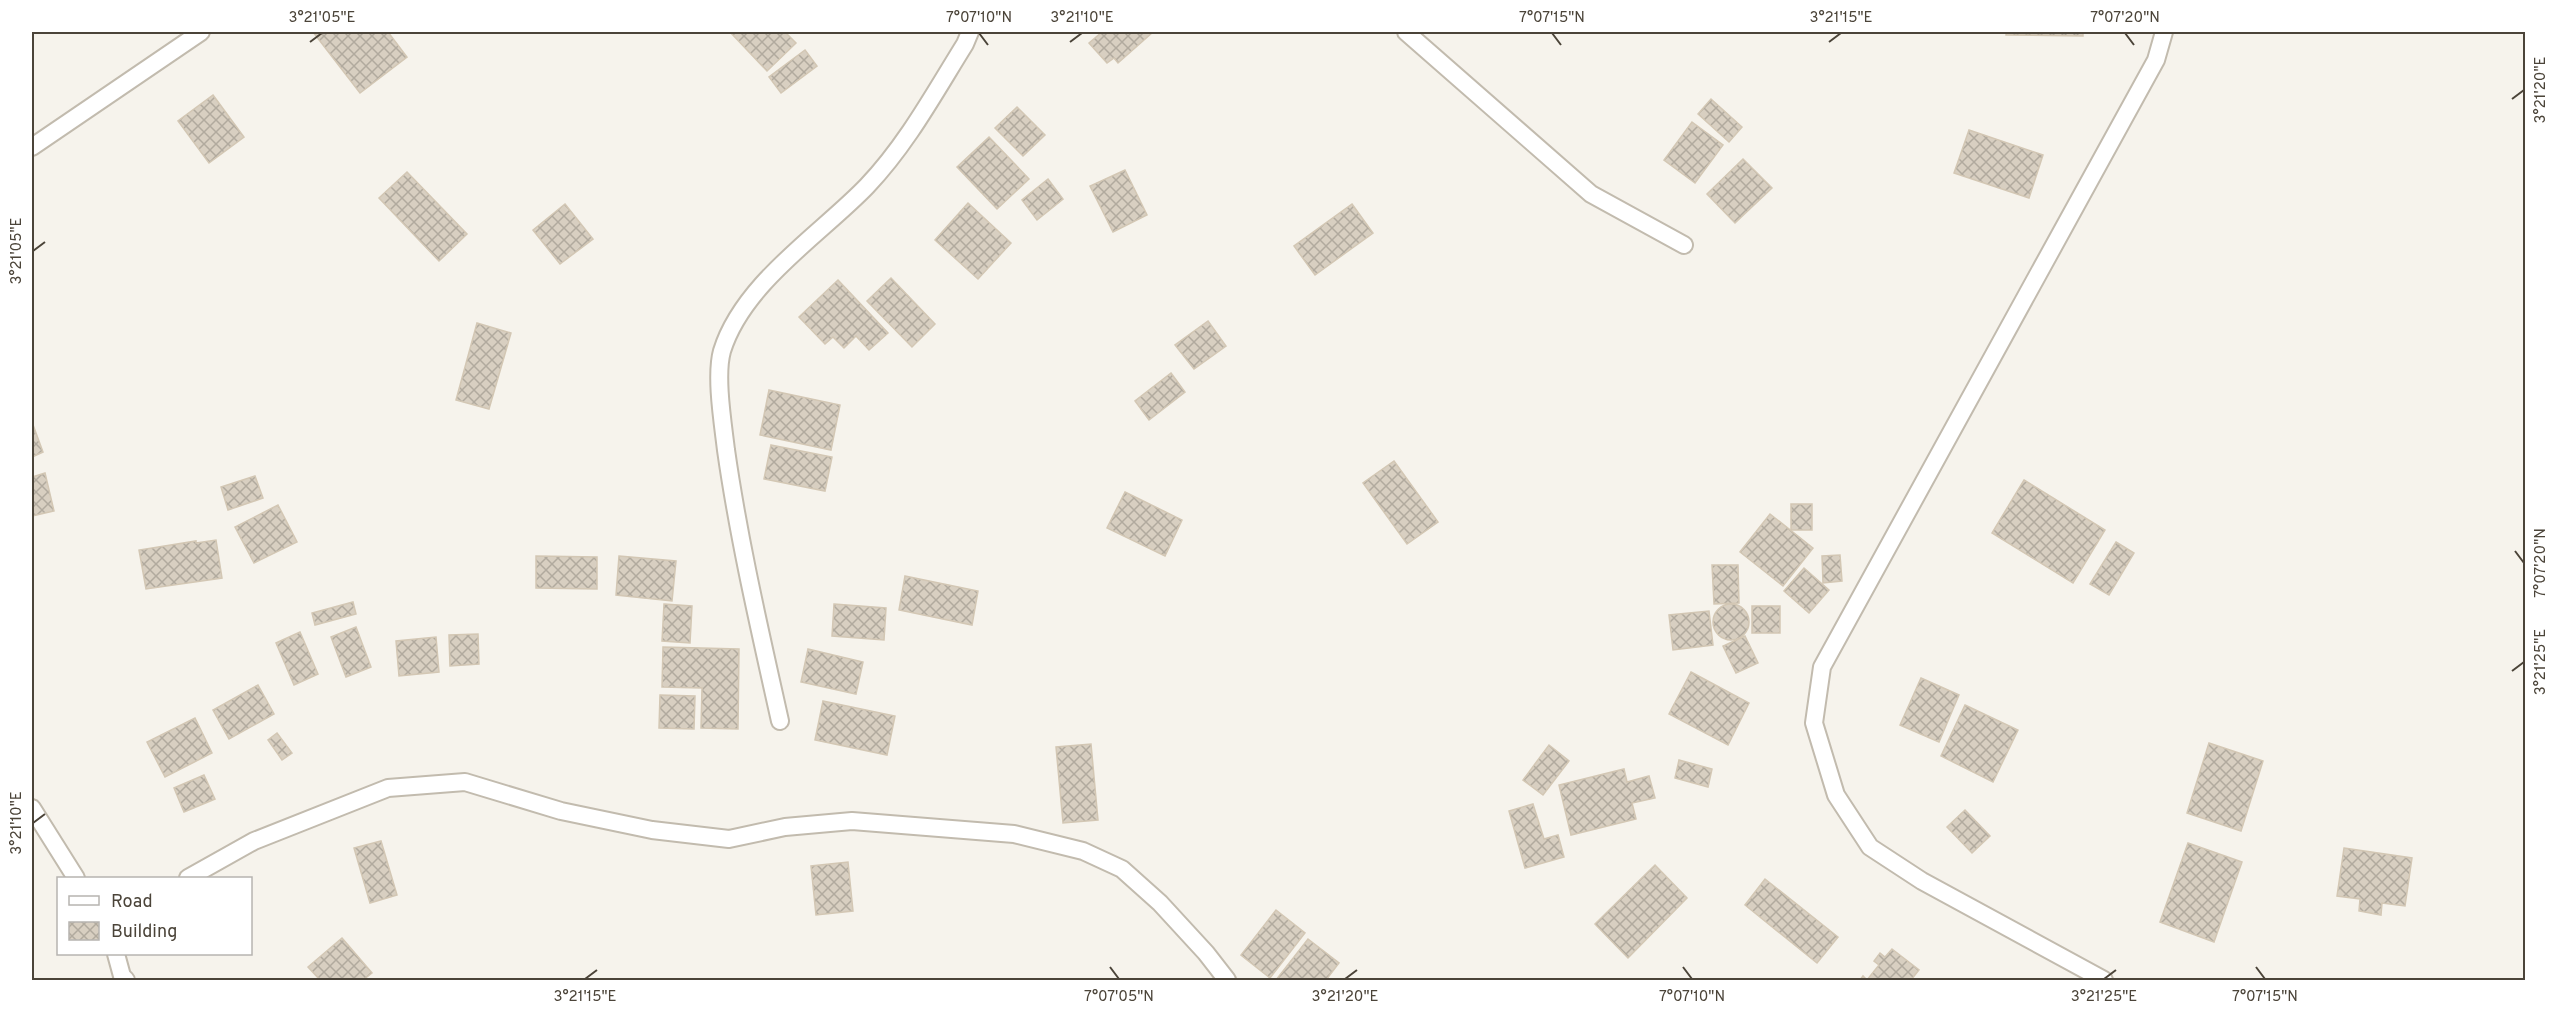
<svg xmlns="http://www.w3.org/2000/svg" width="2557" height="1012" font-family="Overpass,sans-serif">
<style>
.building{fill:url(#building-cross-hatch);stroke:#d3c7b4;stroke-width:1.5}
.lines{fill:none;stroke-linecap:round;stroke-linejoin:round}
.minor-casing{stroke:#c2bbae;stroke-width:20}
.minor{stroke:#fff;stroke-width:16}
.ticks{fill:none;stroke:#4b4439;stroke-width:2}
.neatline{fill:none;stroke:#4b4439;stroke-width:2}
.ticks-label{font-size:15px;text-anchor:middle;fill:#4b4439}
</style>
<defs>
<pattern id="building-cross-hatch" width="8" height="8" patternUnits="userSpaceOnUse" patternTransform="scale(1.5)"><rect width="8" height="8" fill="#d8cfc1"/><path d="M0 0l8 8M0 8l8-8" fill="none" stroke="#b1aa9e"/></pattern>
</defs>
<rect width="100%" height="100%" fill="#f6f3ec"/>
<g class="building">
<polygon points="313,32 388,32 407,57 360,93"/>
<polygon points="730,32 785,32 796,43 767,71"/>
<polygon points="1102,32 1153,32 1118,63 1114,58 1107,63 1089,43"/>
<polygon points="2006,32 2083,32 2083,36 2006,35"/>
<polygon points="805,50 817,66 781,93 769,77"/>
<polygon points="213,95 244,137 209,163 178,121"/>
<polygon points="1711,99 1742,127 1729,142 1698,114"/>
<polygon points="1017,107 1045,135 1023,156 995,128"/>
<polygon points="1692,122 1723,145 1695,183 1664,160"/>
<polygon points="1969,130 2043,155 2029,198 1954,173"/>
<polygon points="989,137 1029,179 997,209 957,167"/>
<polygon points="1743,159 1772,188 1735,223 1707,194"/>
<polygon points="1125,170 1147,215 1113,232 1090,186"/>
<polygon points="407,172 467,234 439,261 379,198"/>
<polygon points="1048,179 1063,199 1037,220 1022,200"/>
<polygon points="968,203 1011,243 978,279 935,240"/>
<polygon points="565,204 593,239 560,264 533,230"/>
<polygon points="1352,204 1373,233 1315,275 1294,246"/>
<polygon points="891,278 935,324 912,347 867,301"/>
<polygon points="838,280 888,333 869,350 856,336 844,348 833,337 825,344 799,317"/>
<polygon points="1208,321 1226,346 1194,369 1175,345"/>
<polygon points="477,323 511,333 489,409 456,400"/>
<polygon points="1171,373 1185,392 1149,420 1135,401"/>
<polygon points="769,390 840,405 831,450 760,435"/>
<polygon points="32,422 43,452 32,457"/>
<polygon points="771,445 832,457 825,491 764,479"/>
<polygon points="1394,461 1438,522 1407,544 1363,483"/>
<polygon points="45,473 54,511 32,516 32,477"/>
<polygon points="255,476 263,498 228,510 221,487"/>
<polygon points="2024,480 2105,530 2073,583 1992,533"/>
<polygon points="1125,492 1182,520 1165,556 1107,528"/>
<rect x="1791" y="504" width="21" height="26"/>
<polygon points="278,505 297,542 254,563 235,527"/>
<polygon points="1770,514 1813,548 1783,586 1740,552"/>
<polygon points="216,540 222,578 146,589 139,550 196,541 196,543"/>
<polygon points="2116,542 2134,553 2109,595 2090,584"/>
<polygon points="1840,555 1842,581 1823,583 1822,556"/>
<polygon points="536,556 597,557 597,589 536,588"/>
<polygon points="619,556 676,561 672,601 616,595"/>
<polygon points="1712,565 1738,565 1739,603 1714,604"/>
<polygon points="1804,568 1829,590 1809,613 1784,591"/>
<polygon points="905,576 978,591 972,625 899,610"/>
<polygon points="353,602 356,614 315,625 312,613"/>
<polygon points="664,604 692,606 690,643 662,641"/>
<polygon points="834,604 886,608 884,640 832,636"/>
<circle cx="1731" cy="622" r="18"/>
<rect x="1752" y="606" width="28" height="27"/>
<polygon points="1709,611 1713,645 1673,650 1669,615"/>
<polygon points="356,627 371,667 346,677 331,637"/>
<polygon points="300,632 318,674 294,685 276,643"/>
<polygon points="478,634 479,664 450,666 449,635"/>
<polygon points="1745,636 1758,663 1736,673 1723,646"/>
<polygon points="436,637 439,672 399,676 396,641"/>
<polygon points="663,647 739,649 738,729 701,728 702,688 662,687"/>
<polygon points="808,649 863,662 856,694 801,682"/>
<polygon points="1691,672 1749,703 1728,745 1669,714"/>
<polygon points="1921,678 1959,695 1939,742 1900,725"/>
<polygon points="258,685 274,714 229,739 213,710"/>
<polygon points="660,695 695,696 694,729 659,728"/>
<polygon points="823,701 895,716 887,755 815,740"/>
<polygon points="1965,705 2018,730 1993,782 1941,756"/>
<polygon points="195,718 212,753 165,777 147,742"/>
<polygon points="277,733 292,753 282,760 268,740"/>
<polygon points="2209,743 2263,761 2241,831 2187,813"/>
<polygon points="1091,744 1098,820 1063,823 1056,747"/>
<polygon points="1549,745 1569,761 1543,795 1523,780"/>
<polygon points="1679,760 1712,769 1708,787 1675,778"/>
<polygon points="1624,769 1627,782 1649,776 1655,798 1632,803 1636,819 1571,835 1559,785"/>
<polygon points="204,775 215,799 184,812 174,788"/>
<polygon points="1533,804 1544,839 1558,835 1564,857 1525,868 1509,811"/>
<polygon points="1965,810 1990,836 1972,853 1947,827"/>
<polygon points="381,841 397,895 370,903 354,848"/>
<polygon points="2188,843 2242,862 2214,942 2160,922"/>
<polygon points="2344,848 2412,858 2405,906 2382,903 2381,915 2359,911 2360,899 2337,896"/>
<polygon points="848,862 853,911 816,915 811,866"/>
<polygon points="1655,865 1687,898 1628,958 1595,924"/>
<polygon points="1765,879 1838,937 1817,963 1745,905"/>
<polygon points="1276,910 1305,933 1270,978 1241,955"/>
<polygon points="342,938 372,973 363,980 320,980 308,967"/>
<polygon points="1308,939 1339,963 1326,980 1276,980"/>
<polygon points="1892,949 1919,970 1911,980 1860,980 1863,976 1867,980 1879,965 1874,961 1880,953 1885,957"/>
</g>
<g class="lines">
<defs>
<g id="minor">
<polyline points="1406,32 1591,194 1684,245"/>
<polyline points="32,147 201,32"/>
<path d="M780,721C760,631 739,541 726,450C723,424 715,376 722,351C743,283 821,234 867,186C907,144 935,92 965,44L970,32"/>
<polyline points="32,808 76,878"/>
<polyline points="188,878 254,841 388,788 465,782 561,811 652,830 729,839 785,827 852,821 1014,834 1083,851 1122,869 1160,903 1206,953 1227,980"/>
<polyline points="116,954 122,976 126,980"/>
<polyline points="2104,980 1922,881 1870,847 1836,795 1814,723 1822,667 2156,60 2164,32"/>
</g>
</defs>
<use href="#minor" class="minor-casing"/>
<use href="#minor" class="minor"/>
</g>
<path class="ticks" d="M979,33L988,45M1552,33L1561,45M2125,33L2134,45M310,42L322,33M1070,42L1082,33M1829,42L1841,33M2512,99L2524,90M33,251L45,242M2515,551L2524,563M2512,671L2524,662M33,823L45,814M1110,967L1119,979M1683,967L1692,979M2256,967L2265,979M585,979L597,970M1345,979L1357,970M2104,979L2116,970"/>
<rect width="2557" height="1012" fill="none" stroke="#ffffff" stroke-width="66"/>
<rect x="57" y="877" width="195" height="78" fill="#ffffff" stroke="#b7b4b0" stroke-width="1.5"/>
<rect x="69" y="896" width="30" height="9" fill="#ffffff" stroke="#b7b4b0" stroke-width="1.5"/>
<text x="111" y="907" font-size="18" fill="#4b4439">Road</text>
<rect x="69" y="922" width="30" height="18" fill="url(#building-cross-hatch)" stroke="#b7b4b0" stroke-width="1.5"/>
<text x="111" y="937" font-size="18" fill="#4b4439">Building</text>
<rect x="33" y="33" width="2491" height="946" class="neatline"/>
<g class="ticks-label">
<text x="322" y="22">3°21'05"E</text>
<text x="979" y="22">7°07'10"N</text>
<text x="1082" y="22">3°21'10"E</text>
<text x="1552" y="22">7°07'15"N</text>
<text x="1841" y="22">3°21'15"E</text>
<text x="2125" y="22">7°07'20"N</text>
<text transform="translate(2540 90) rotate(-90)" y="5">3°21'20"E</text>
<text transform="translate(16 251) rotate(-90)" y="5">3°21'05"E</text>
<text transform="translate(2540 563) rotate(-90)" y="5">7°07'20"N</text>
<text transform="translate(2540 662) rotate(-90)" y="5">3°21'25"E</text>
<text transform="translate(16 823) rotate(-90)" y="5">3°21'10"E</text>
<text x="585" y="1001">3°21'15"E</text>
<text x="1119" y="1001">7°07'05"N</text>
<text x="1345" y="1001">3°21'20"E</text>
<text x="1692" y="1001">7°07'10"N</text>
<text x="2104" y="1001">3°21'25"E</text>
<text x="2265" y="1001">7°07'15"N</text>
</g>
</svg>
